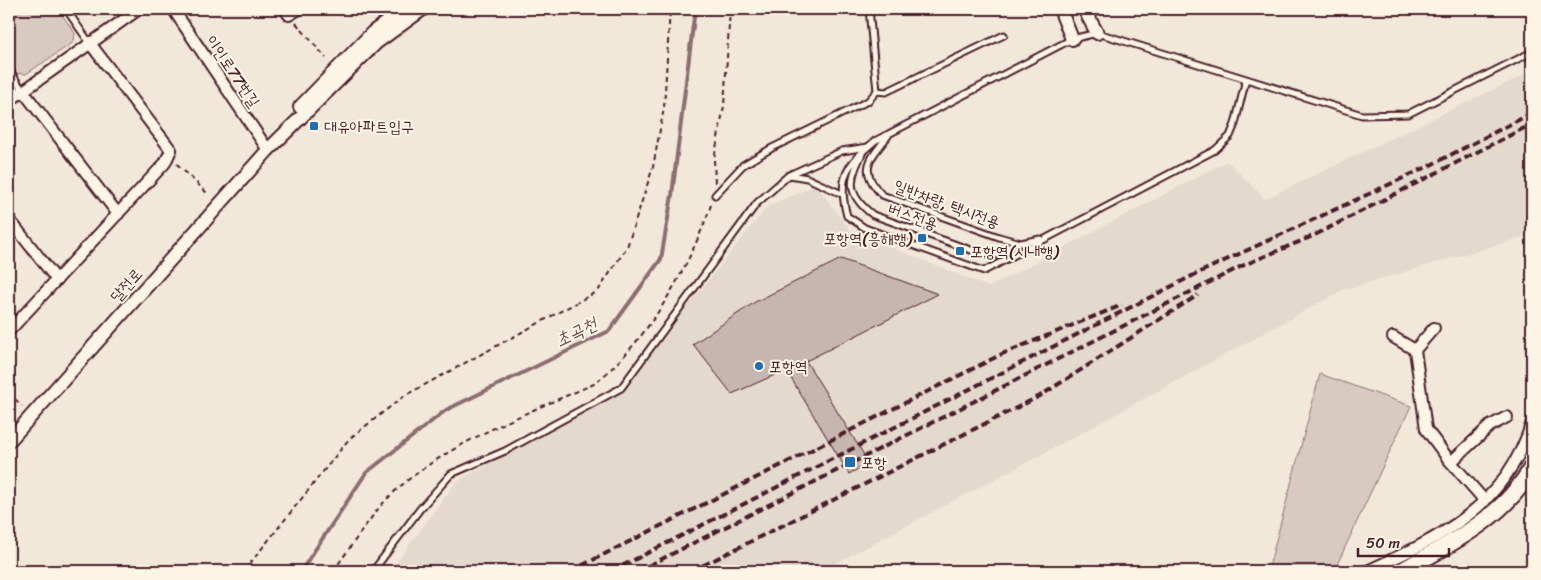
<svg xmlns="http://www.w3.org/2000/svg" width="1541" height="580" font-family="Sriracha,'Poor Story',sans-serif">
<style>
.built{fill:#e4d9cd}
.green{fill:#d8cac0;stroke:#917476}
.lines{fill:none;stroke-linecap:round;stroke-linejoin:round}
.stream{stroke:#8b6d6f;stroke-width:4}
.building{fill:#c7b6af;stroke:#4a1f2b}
.service-casing{stroke:#4a1f2b;stroke-width:9}
.minor-casing{stroke:#4a1f2b;stroke-width:14}
.tertiary-casing{stroke:#4a1f2b;stroke-width:16}
.trunk-casing{stroke:#4a1f2b;stroke-width:20}
.path{stroke:#4a1f2b;stroke-width:2;stroke-dasharray:5 4;stroke-linecap:butt}
.service{stroke:#fcf5e5;stroke-width:5}
.minor{stroke:#fcf5e5;stroke-width:10}
.tertiary{stroke:#fcf5e5;stroke-width:12}
.trunk{stroke:#fcf5e5;stroke-width:16}
.rail{stroke:#4a1f2b;stroke-width:4;stroke-dasharray:8 4;stroke-linecap:butt}
.poi-dot{fill:#1f6fb2;stroke:#fcf5e5;stroke-width:2}
.labels{text-anchor:middle;dominant-baseline:central;stroke-width:4;stroke-linejoin:round;paint-order:stroke}
.street-label{font-size:16px;fill:#4a1f2b;stroke:#fcf5e5}
.poi-label{font-size:16px;fill:#4a1f2b;stroke:#fcf5e5;text-anchor:start}
.water-label{font-size:18px;font-style:italic;fill:#704c53;stroke:#fcf5e5}
</style>
<rect width="100%" height="100%" fill="#f1e8da"/>
<filter id="ink" filterUnits="userSpaceOnUse"><feTurbulence type="fractalNoise" baseFrequency=".02" numOctaves="2"/><feDisplacementMap in="SourceGraphic" scale="10" xChannelSelector="R" yChannelSelector="G"/><feConvolveMatrix kernelMatrix="1 2 1 2 8 2 1 2 1" color-interpolation-filters="sRGB"/></filter>
<g filter="url(#ink)">
<polygon class="built" points="1532,71 1532,227 1521,238 1343,290 1052,449 821,571 390,571 456,482 622,388 768,206 816,185 851,231 989,287 1227,161 1265,199"/>
<g class="green">
<polygon points="9,9 58,9 75,33 74,42 26,74 14,73 9,64"/>
<polygon points="1320,374 1411,406 1334,571 1268,571"/>
</g>
<g class="lines">
<polyline class="stream" points="301,571 366,473 446,410 609,331 661,259 672,195 695,9"/>
</g>
<polygon class="building" points="841,259 938,294 806,361 869,463 849,474 786,370 732,394 693,344 755,302"/>
<g class="lines">
<defs>
<g id="service">
<polyline points="66,9 89,42"/>
<polyline points="9,69 23,91"/>
<path d="M1246,79L1235,124L1230,136L1215,150L984,271L865,228L847,216C837,179 846,164 875,141L1072,39L1097,33L1111,37L1362,115L1408,114L1532,52"/>
<polyline points="877,91 886,92 1004,35"/>
<path d="M888,136C869,160 858,170 882,195L999,237L1021,243L1040,239"/>
<path d="M862,154C848,181 847,195 873,215L982,254L1013,255"/>
<polyline points="790,175 807,178 842,194"/>
<polyline points="715,195 743,165 772,148 868,101 877,91 869,9"/>
<polyline points="373,571 420,509 451,474 505,451 621,388 757,203 789,175 842,151 868,147"/>
</g>
<g id="minor">
<polyline points="173,9 268,150"/>
<polyline points="285,9 289,15 299,9"/>
<polyline points="23,91 118,214"/>
<polyline points="9,101 139,9"/>
<polyline points="9,219 57,280"/>
<polyline points="1434,328 1415,350 1426,429 1449,460 1485,501"/>
<polyline points="9,331 165,163 171,150 89,42"/>
<polyline points="1393,337 1415,350"/>
<polyline points="1451,462 1490,426 1507,417"/>
<path d="M1367,571C1441,537 1506,507 1532,422"/>
</g>
<g id="tertiary">
<polyline points="1060,9 1072,39"/>
<polyline points="1084,9 1097,33"/>
<polyline points="300,107 373,32 404,9"/>
<polyline points="9,441 268,150 376,43 423,9"/>
</g>
<path id="trunk" d="M1402,571C1450,543 1503,519 1532,468"/>
</defs>
<use href="#service" class="service-casing"/>
<use href="#minor" class="minor-casing"/>
<use href="#tertiary" class="tertiary-casing"/>
<use href="#trunk" class="trunk-casing"/>
<g class="path">
<polyline points="296,23 326,58"/>
<polyline points="177,164 209,195"/>
<polyline points="715,183 714,159 724,106 730,9"/>
<polyline points="9,393 22,406"/>
<polyline points="244,571 349,439 404,396 598,291 627,247 653,167 664,108 670,9"/>
<path d="M333,571C350,549 372,513 391,495C441,446 529,412 594,384C648,341 690,267 712,202"/>
</g>
<use href="#service" class="service"/>
<use href="#minor" class="minor"/>
<use href="#tertiary" class="tertiary"/>
<use href="#trunk" class="trunk"/>
<g class="rail">
<polyline points="571,571 1002,354 1122,305"/>
<polyline points="612,571 1198,273 1427,167 1532,113"/>
<polyline points="638,571 1244,265 1313,236 1532,124"/>
<polyline points="692,571 1040,396 1198,295"/>
</g>
</g>
</g>
<g class="poi-dot">
<rect x="309" y="121" width="10" height="10" rx="2.5"/>
<rect x="917" y="233" width="10" height="10" rx="2.5"/>
<rect x="955" y="246" width="10" height="10" rx="2.5"/>
<circle cx="759" cy="366" r="5"/>
<rect x="844" y="456" width="12" height="12" rx="2.5"/>
</g>
<g class="labels">
<g class="street-label">
<text transform="translate(233 71) rotate(56)">이인로77번길</text>
<text transform="translate(947 204) rotate(20)">일반차량, 택시전용</text>
<text transform="translate(913 216) rotate(20)">버스전용</text>
<text transform="translate(126 285) rotate(-48)">달전로</text>
</g>
<g class="poi-label">
<text x="324" y="126">대유아파트입구</text>
<text x="912" y="238" text-anchor="end">포항역(흥해행)</text>
<text x="970" y="251">포항역(시내행)</text>
<text x="769" y="366">포항역</text>
<text x="861" y="462">포항</text>
</g>
<g class="water-label">
<text transform="translate(576 332) rotate(-26)">초곡천</text>
</g>
</g>
<rect width="1541" height="580" fill="none" stroke="#fcf5e5" stroke-width="30"/>
<rect x="15" y="15" width="1511" height="550" fill="none" stroke="#4a1f2b" stroke-width="2" filter="url(#ink)"/>
<path d="M1358 548v8h91v-8" fill="none" stroke="#4a1f2b" stroke-width="2.5"/>
<text x="1366" y="548" font-size="15" fill="#4a1f2b" stroke="#fcf5e5" stroke-width="4" paint-order="stroke">50 m</text>
</svg>
